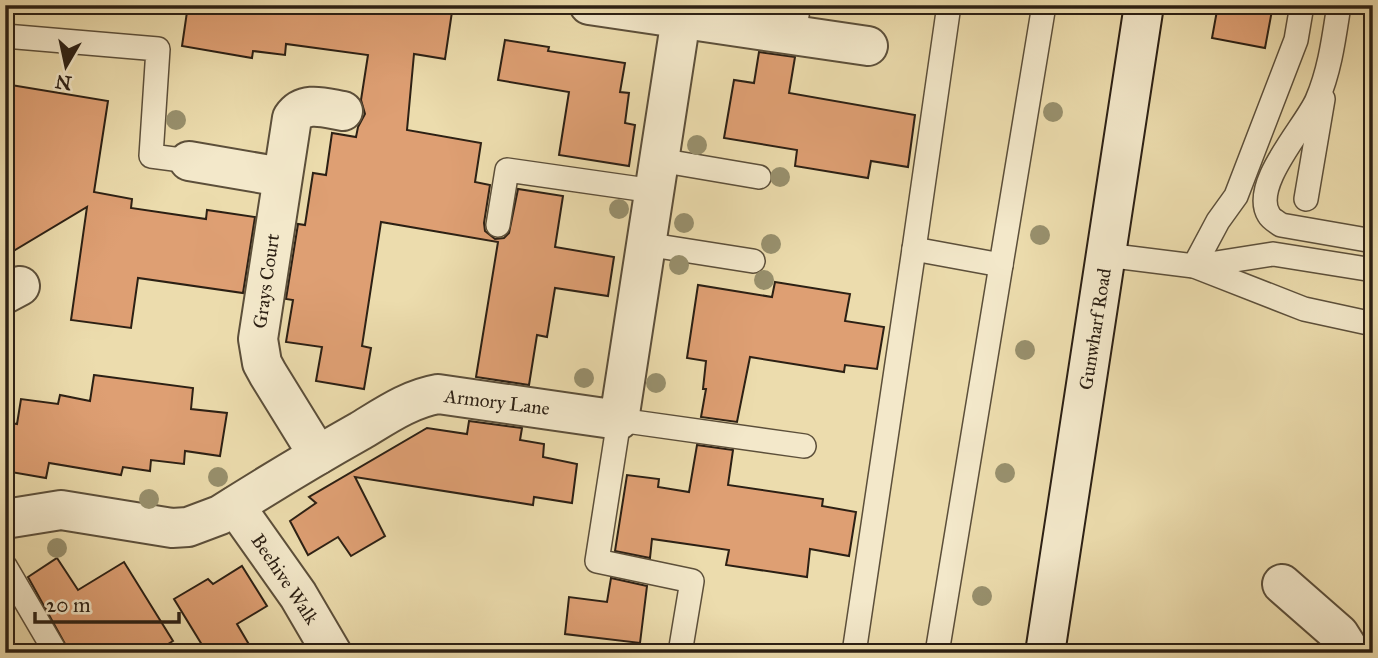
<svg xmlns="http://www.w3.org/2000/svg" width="1378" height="658" font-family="'IM FELL Great Primer',serif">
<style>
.building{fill:#de9f73;stroke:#2c2014;stroke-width:2}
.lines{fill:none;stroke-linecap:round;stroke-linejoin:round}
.lane-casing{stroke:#5c4f3a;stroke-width:26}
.street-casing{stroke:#5c4f3a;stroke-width:42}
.secondary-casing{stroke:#2c2014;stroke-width:42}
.lane{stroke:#f3e8ca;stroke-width:23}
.street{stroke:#f3e8ca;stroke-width:38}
.secondary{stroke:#f3e8ca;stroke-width:38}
.tree{fill:#98906d}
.labels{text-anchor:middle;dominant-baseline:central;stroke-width:7;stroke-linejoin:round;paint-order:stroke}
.street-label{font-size:19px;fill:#2c2014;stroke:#f3e8ca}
</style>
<rect width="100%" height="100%" fill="#ecdcad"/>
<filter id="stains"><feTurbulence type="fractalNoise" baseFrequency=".00286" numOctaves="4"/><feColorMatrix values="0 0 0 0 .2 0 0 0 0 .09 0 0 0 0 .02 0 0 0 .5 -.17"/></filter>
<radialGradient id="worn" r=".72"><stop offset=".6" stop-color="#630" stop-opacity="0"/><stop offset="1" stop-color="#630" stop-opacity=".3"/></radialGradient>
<g class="building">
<polygon points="188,5 453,5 445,59 414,54 407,130 481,143 475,182 490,185 484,223 485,231 495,239 504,238 509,233 518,189 563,196 555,247 614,257 608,296 555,288 547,337 537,335 529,385 476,377 498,242 381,222 362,346 371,348 364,389 316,381 322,347 286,342 293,300 286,299 298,224 305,225 313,173 326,175 332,133 356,137 358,127 365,114 361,100 368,55 286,44 285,55 253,51 252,58 182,46"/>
<polygon points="1218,5 1273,5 1265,48 1212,38"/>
<polygon points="505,40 549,47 548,51 625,63 620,92 629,93 625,123 635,125 629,166 559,155 569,92 498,80"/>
<polygon points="759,52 795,57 789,93 915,115 908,167 871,161 868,178 795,166 797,150 724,138 734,80 754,83"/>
<polygon points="5,84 108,101 94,192 132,199 131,208 206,219 207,210 255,217 243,293 138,278 131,328 71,320 87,207 5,256"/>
<polygon points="775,282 850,294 845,321 884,327 877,369 845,365 844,372 750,357 737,422 701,417 706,389 703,389 706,361 687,358 698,285 772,297"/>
<polygon points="94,375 193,388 191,409 227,413 220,456 185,451 184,464 151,460 150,471 123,467 121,475 49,463 46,478 5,471 5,422 17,424 21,399 58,404 60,395 90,401"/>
<polygon points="469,421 522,428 520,440 544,444 543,457 577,464 572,503 534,497 533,505 355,477 385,536 351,556 338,537 308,555 290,521 316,503 309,497 427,428 467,434"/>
<polygon points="697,445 733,450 728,485 823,499 822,506 856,512 849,556 810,549 807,577 726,565 729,550 652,539 650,558 615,551 627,475 659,479 658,487 689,492"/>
<polygon points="57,558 78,590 124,562 173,641 153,653 70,653 28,577"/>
<polygon points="242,566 267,606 237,624 254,653 207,653 174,599 208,579 213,584"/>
<polygon points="611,578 647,586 640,643 565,634 569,597 607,602"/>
</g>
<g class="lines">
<defs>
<g id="lane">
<path d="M1339,5C1334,37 1330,70 1317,100C1306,126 1250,185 1269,215C1271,219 1277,222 1281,225L1373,241"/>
<polyline points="793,35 799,5"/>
<polyline points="5,36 158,49 151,156 189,161"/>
<polyline points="659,160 759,177"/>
<polyline points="1306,199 1323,99"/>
<polyline points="498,225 507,170 654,191"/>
<polyline points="645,244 753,261"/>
<polyline points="914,249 949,5"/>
<polyline points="1106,255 1194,266 1304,309 1373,324"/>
<polyline points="1001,265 1044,5"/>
<polyline points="1194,266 1218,221 1236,196 1296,40 1302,5"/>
<polyline points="1197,266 1273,254 1373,270"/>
<polyline points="5,566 56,653"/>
<polyline points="680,653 692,581 597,561 619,420 804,446"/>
<polyline points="854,653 914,249 1001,265 937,653"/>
</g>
<g id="street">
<polyline points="589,5 868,46"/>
<polyline points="189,161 282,177"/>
<polyline points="5,294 20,286"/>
<path d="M318,455L268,374L262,363L258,339L292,118C304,100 325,108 343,111"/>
<polyline points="235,506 298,595 332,653"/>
<path d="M5,519L61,510L172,528L188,527L220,515C266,486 312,458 360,431C385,416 409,399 438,394L619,420L681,18"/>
<polyline points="1282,584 1339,634 1351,653"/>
</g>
<polyline id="secondary" points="1045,653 1144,5"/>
</defs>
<use href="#lane" class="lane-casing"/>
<use href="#street" class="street-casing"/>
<use href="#secondary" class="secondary-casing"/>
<use href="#lane" class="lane"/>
<use href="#street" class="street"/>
<use href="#secondary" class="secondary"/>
</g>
<g class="tree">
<circle cx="1053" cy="112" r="10"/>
<circle cx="176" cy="120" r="10"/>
<circle cx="697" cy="145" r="10"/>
<circle cx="780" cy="177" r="10"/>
<circle cx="619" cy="209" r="10"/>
<circle cx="684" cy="223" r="10"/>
<circle cx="1040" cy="235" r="10"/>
<circle cx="771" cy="244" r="10"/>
<circle cx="679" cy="265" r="10"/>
<circle cx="764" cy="280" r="10"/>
<circle cx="1025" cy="350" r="10"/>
<circle cx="584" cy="378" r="10"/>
<circle cx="656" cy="383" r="10"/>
<circle cx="1005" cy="473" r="10"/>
<circle cx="218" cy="477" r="10"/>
<circle cx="149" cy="499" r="10"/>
<circle cx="57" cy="548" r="10"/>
<circle cx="982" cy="596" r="10"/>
</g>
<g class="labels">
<g class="street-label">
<text transform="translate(266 281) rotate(-82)">Grays Court</text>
<text transform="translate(1095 329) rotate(-81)">Gunwharf Road</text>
<text transform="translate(497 402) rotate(7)">Armory Lane</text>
<text transform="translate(285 579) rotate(56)">Beehive Walk</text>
</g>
</g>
<rect width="1378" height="658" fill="none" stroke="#ecdcad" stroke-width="28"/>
<rect x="7" y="7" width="1364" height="644" fill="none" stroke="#2c2014" stroke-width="3.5"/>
<rect x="14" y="14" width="1350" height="630" fill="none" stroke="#2c2014" stroke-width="2"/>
<g transform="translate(66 66) rotate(189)" stroke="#f3e8ca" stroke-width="5" paint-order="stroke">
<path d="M0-5L12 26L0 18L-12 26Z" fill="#2c2014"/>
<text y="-10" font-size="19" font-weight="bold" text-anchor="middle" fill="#2c2014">N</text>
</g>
<path d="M35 612v10h144v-10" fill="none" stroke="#2c2014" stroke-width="3.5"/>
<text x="46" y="612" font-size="21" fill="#2c2014" stroke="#f3e8ca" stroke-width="5" paint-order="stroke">20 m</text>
<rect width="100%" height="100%" filter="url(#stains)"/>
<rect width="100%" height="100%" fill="url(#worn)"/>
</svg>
